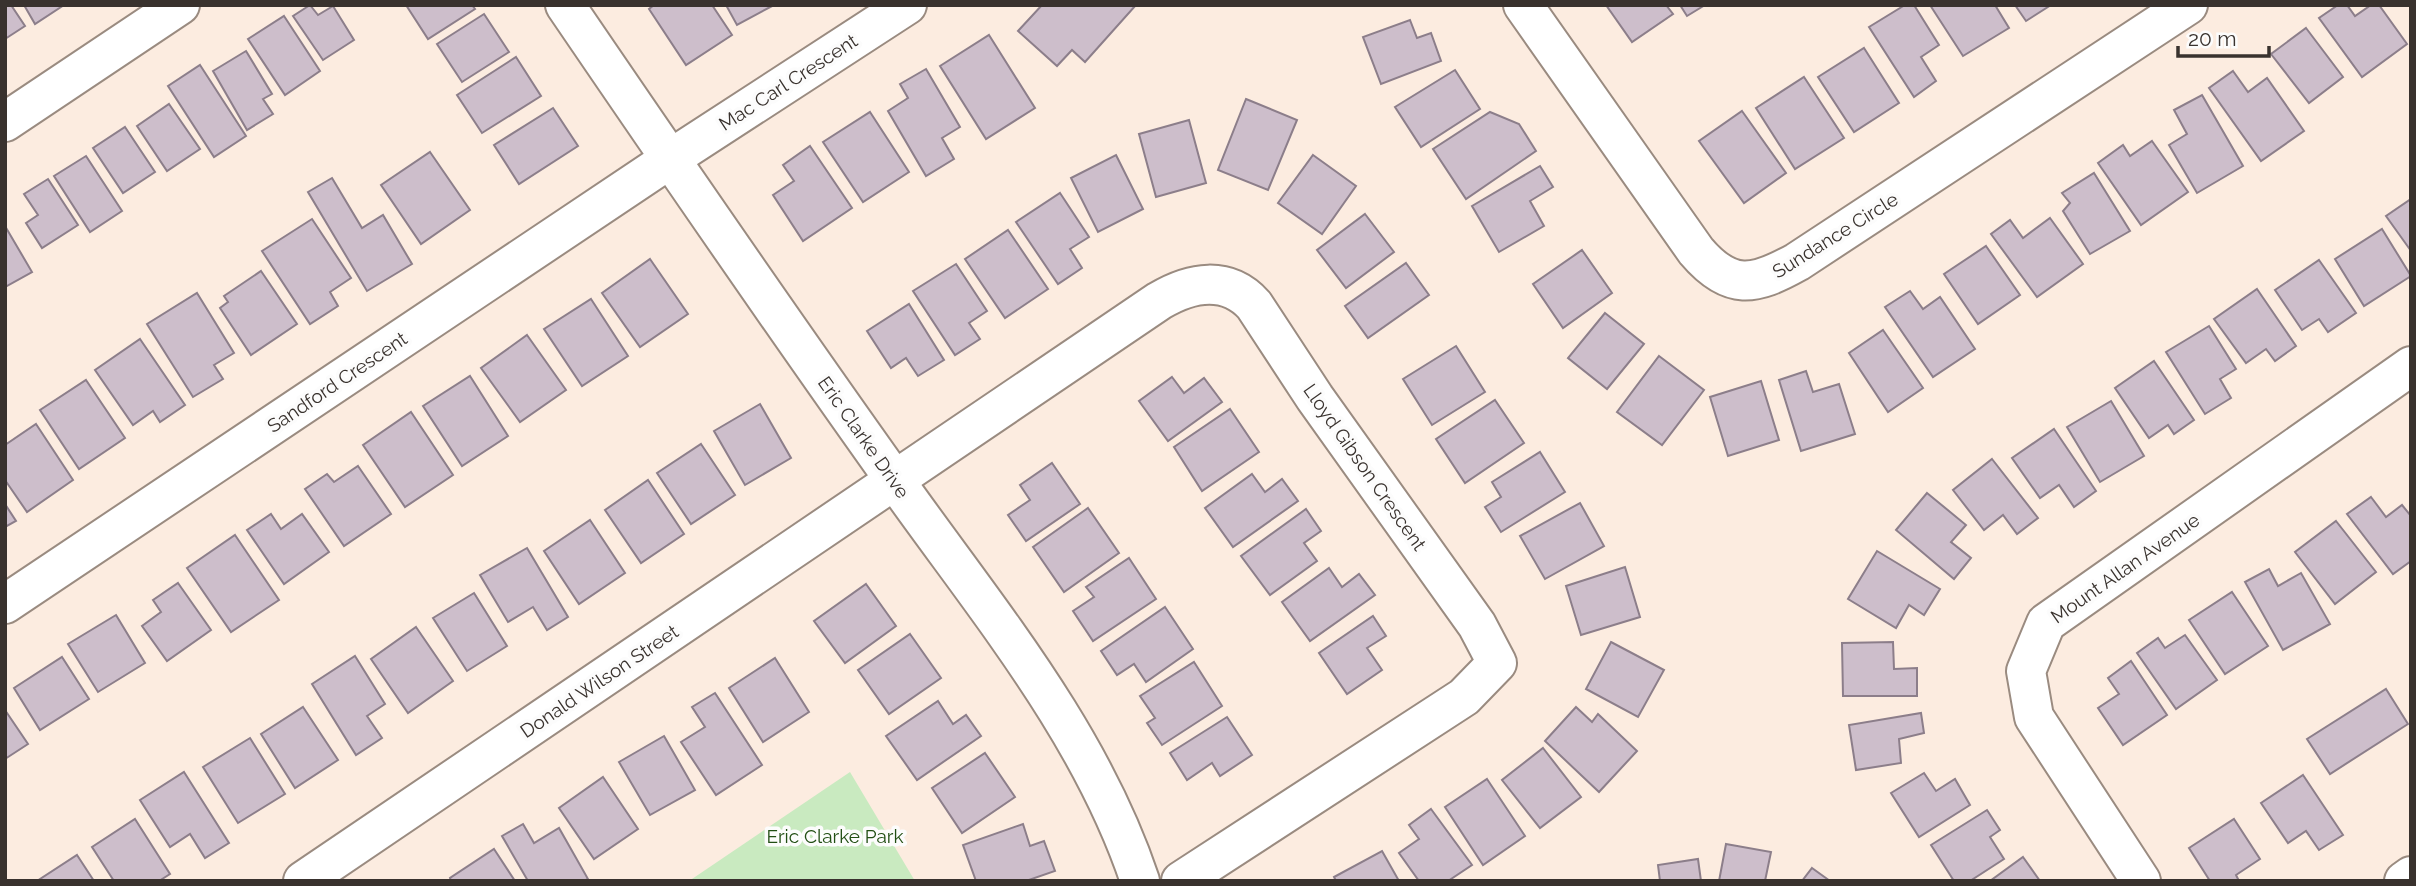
<svg xmlns="http://www.w3.org/2000/svg" width="2416" height="886" font-family="Raleway,sans-serif">
<style>
.green{fill:#c9eac0}
.building{fill:#cdbecb;stroke:#8c7e8a;stroke-width:2}
.lines{fill:none;stroke-linecap:round;stroke-linejoin:round}
.minor-casing{stroke:#9a8b80;stroke-width:42}
.minor{stroke:#fff;stroke-width:38}
.labels{text-anchor:middle;dominant-baseline:central;stroke-width:7;stroke-linejoin:round;paint-order:stroke}
.street-label{font-size:19px;fill:#39322e;stroke:#fcfcfc}
.park-label{font-size:19px;fill:#214e13;stroke:#fcfcfc}
</style>
<rect width="100%" height="100%" fill="#fcece0"/>
<polygon class="green" points="850,772 915,881 689,881"/>
<g class="building">
<polygon points="5,5 11,5 25,26 5,39"/>
<polygon points="24,5 64,5 35,24"/>
<polygon points="310,5 318,15 333,6 354,40 323,60 293,16"/>
<polygon points="406,5 472,5 475,9 428,39"/>
<polygon points="654,5 712,5 732,35 686,65 649,9"/>
<polygon points="726,5 774,5 737,25"/>
<polygon points="1042,5 1136,5 1085,62 1072,50 1057,66 1018,31"/>
<polygon points="1606,5 1666,5 1673,14 1632,42"/>
<polygon points="1680,5 1705,5 1687,16"/>
<polygon points="1905,5 1914,5 1939,45 1921,57 1936,81 1914,97 1869,27"/>
<polygon points="1930,5 1995,5 2009,28 1963,56"/>
<polygon points="2015,5 2051,5 2026,21"/>
<polygon points="2338,5 2347,5 2355,16 2371,5 2379,5 2407,44 2362,77 2319,18"/>
<polygon points="484,14 509,52 462,82 437,44"/>
<polygon points="284,16 320,71 285,95 248,39"/>
<polygon points="1410,20 1417,38 1431,33 1441,61 1381,84 1363,37"/>
<polygon points="2306,28 2343,77 2309,103 2271,54"/>
<polygon points="989,35 1035,108 986,139 940,66"/>
<polygon points="1864,48 1899,103 1854,132 1818,77"/>
<polygon points="246,51 272,94 263,99 273,114 247,130 213,71"/>
<polygon points="516,57 541,96 482,133 457,95"/>
<polygon points="200,65 246,136 214,157 168,86"/>
<polygon points="926,69 960,127 942,138 954,159 926,176 888,111 908,98 900,84"/>
<polygon points="1455,70 1480,109 1421,147 1395,107"/>
<polygon points="2233,71 2248,92 2267,78 2304,131 2261,161 2209,88"/>
<polygon points="1804,77 1844,138 1795,169 1756,108"/>
<polygon points="2202,95 2243,166 2197,193 2169,145 2187,134 2174,110"/>
<polygon points="1246,99 1297,120 1268,190 1218,170"/>
<polygon points="169,104 200,149 167,171 137,126"/>
<polygon points="553,108 578,146 519,184 494,145"/>
<polygon points="1742,111 1786,173 1744,203 1699,141"/>
<polygon points="870,112 909,172 863,202 823,142"/>
<polygon points="1490,112 1519,124 1536,151 1466,199 1433,149"/>
<polygon points="1189,120 1206,183 1156,197 1139,134"/>
<polygon points="125,127 155,172 123,193 93,148"/>
<polygon points="2152,141 2188,192 2141,225 2098,163 2123,145 2130,156"/>
<polygon points="810,146 852,208 803,241 773,195 794,181 783,165"/>
<polygon points="430,152 470,210 421,244 381,185"/>
<polygon points="1116,155 1143,209 1098,232 1071,178"/>
<polygon points="1313,155 1356,186 1322,234 1278,203"/>
<polygon points="86,156 122,211 90,232 54,176"/>
<polygon points="1540,166 1553,187 1530,201 1544,226 1499,252 1472,206"/>
<polygon points="2094,173 2130,231 2090,254 2063,211 2070,203 2062,193"/>
<polygon points="332,178 362,228 383,215 412,264 367,291 308,192"/>
<polygon points="48,179 78,225 42,248 26,223 38,215 24,194"/>
<polygon points="1060,193 1089,237 1070,249 1082,268 1058,284 1016,222"/>
<polygon points="2411,199 2411,251 2386,216"/>
<polygon points="1365,214 1394,252 1346,288 1317,250"/>
<polygon points="2050,218 2083,264 2037,297 1991,234 2010,220 2023,238"/>
<polygon points="312,219 351,278 330,292 338,306 310,324 262,251"/>
<polygon points="5,226 32,272 5,287"/>
<polygon points="2382,229 2411,276 2364,306 2335,259"/>
<polygon points="1008,230 1048,289 1005,318 965,259"/>
<polygon points="1986,246 2020,295 1978,324 1944,274"/>
<polygon points="1582,250 1612,293 1563,328 1533,284"/>
<polygon points="650,259 688,314 640,347 602,293"/>
<polygon points="2319,260 2356,313 2328,332 2319,319 2302,330 2275,290"/>
<polygon points="1406,263 1429,295 1368,338 1345,306"/>
<polygon points="956,264 987,311 969,323 980,339 955,355 913,291"/>
<polygon points="261,271 297,324 251,355 220,308 228,302 224,296"/>
<polygon points="2257,289 2296,346 2275,361 2266,349 2246,363 2214,319"/>
<polygon points="1910,291 1923,309 1940,297 1975,349 1933,377 1885,307"/>
<polygon points="197,293 234,353 214,365 223,379 193,397 147,324"/>
<polygon points="591,299 628,356 582,386 544,329"/>
<polygon points="909,304 944,360 918,376 906,358 891,368 867,331"/>
<polygon points="1605,313 1644,344 1607,389 1568,358"/>
<polygon points="2209,326 2236,369 2220,379 2231,398 2205,414 2166,352"/>
<polygon points="1883,330 1923,388 1888,412 1849,353"/>
<polygon points="527,335 566,390 520,422 481,368"/>
<polygon points="140,339 185,405 160,422 153,411 133,425 95,370"/>
<polygon points="1456,346 1485,392 1432,425 1403,379"/>
<polygon points="1659,356 1704,390 1662,445 1617,412"/>
<polygon points="2154,361 2194,420 2174,434 2168,425 2149,438 2115,388"/>
<polygon points="1806,371 1813,392 1839,384 1855,434 1801,451 1779,380"/>
<polygon points="470,376 508,436 462,466 423,406"/>
<polygon points="1172,377 1184,393 1204,378 1222,402 1168,441 1139,401"/>
<polygon points="86,380 125,438 79,469 40,410"/>
<polygon points="1761,381 1779,440 1728,456 1710,397"/>
<polygon points="1495,400 1524,443 1465,483 1436,439"/>
<polygon points="2111,401 2144,456 2100,482 2067,427"/>
<polygon points="760,404 791,458 745,485 714,431"/>
<polygon points="1230,409 1259,452 1202,491 1174,447"/>
<polygon points="411,412 453,475 405,507 363,445"/>
<polygon points="36,424 73,480 27,512 5,480 5,445"/>
<polygon points="2054,429 2096,491 2074,507 2059,485 2040,498 2012,458"/>
<polygon points="701,444 735,495 691,524 657,473"/>
<polygon points="1540,452 1565,492 1501,532 1485,507 1501,497 1492,482"/>
<polygon points="1992,459 2038,518 2017,534 2003,515 1984,530 1953,490"/>
<polygon points="1052,463 1080,504 1026,541 1008,515 1030,500 1020,485"/>
<polygon points="358,466 391,514 344,546 305,489 327,474 334,482"/>
<polygon points="1252,474 1265,492 1282,479 1298,501 1233,547 1205,508"/>
<polygon points="648,480 684,534 641,563 605,510"/>
<polygon points="1927,493 1966,525 1951,542 1971,558 1954,579 1896,530"/>
<polygon points="2371,497 2386,517 2402,505 2411,516 2411,561 2393,574 2347,514"/>
<polygon points="1580,503 1604,546 1545,579 1520,536"/>
<polygon points="5,504 16,521 5,527"/>
<polygon points="1088,508 1119,553 1064,592 1033,547"/>
<polygon points="1306,509 1321,531 1304,543 1317,561 1270,595 1241,556"/>
<polygon points="271,514 281,529 302,514 329,552 284,584 247,530"/>
<polygon points="590,520 625,573 579,604 544,551"/>
<polygon points="2336,521 2376,572 2335,604 2295,552"/>
<polygon points="235,535 279,600 231,632 187,568"/>
<polygon points="527,548 568,617 547,630 533,607 508,622 480,575"/>
<polygon points="1877,551 1940,589 1924,615 1909,605 1896,628 1848,599"/>
<polygon points="1129,558 1156,599 1093,641 1073,611 1094,597 1086,587"/>
<polygon points="1625,567 1640,617 1581,635 1566,586"/>
<polygon points="1329,568 1342,587 1359,574 1375,595 1310,641 1282,602"/>
<polygon points="2269,569 2278,586 2301,573 2330,624 2283,650 2245,582"/>
<polygon points="178,583 211,630 167,661 142,626 161,612 153,600"/>
<polygon points="866,584 896,626 845,663 814,621"/>
<polygon points="2232,592 2268,646 2225,674 2189,620"/>
<polygon points="474,593 507,646 467,671 433,618"/>
<polygon points="1165,607 1193,649 1146,682 1134,664 1117,675 1101,651"/>
<polygon points="116,615 145,663 98,692 68,644"/>
<polygon points="1373,616 1386,636 1367,648 1382,670 1347,694 1319,653"/>
<polygon points="416,627 453,681 408,713 371,659"/>
<polygon points="910,634 941,678 889,714 858,670"/>
<polygon points="2185,635 2217,680 2176,709 2137,653 2158,638 2165,648"/>
<polygon points="1611,642 1664,670 1638,717 1586,689"/>
<polygon points="1893,642 1894,669 1917,668 1917,696 1843,696 1842,643"/>
<polygon points="355,656 385,704 367,716 382,738 356,755 312,684"/>
<polygon points="62,657 89,699 40,730 14,688"/>
<polygon points="775,658 809,712 763,742 729,688"/>
<polygon points="2131,661 2167,715 2123,745 2098,708 2119,694 2108,678"/>
<polygon points="1194,662 1222,706 1162,745 1147,723 1155,718 1140,696"/>
<polygon points="2386,689 2408,724 2330,774 2307,739"/>
<polygon points="715,693 762,765 716,795 681,742 705,727 692,707"/>
<polygon points="938,701 953,724 966,715 981,736 917,780 886,736"/>
<polygon points="303,707 338,760 295,788 261,734"/>
<polygon points="1576,707 1592,722 1598,714 1637,751 1599,792 1545,741"/>
<polygon points="5,710 28,744 5,759"/>
<polygon points="1921,713 1924,733 1899,739 1901,763 1856,770 1849,725"/>
<polygon points="1227,717 1252,755 1220,776 1212,763 1187,780 1170,753"/>
<polygon points="664,736 695,790 650,815 619,762"/>
<polygon points="250,738 285,794 238,823 203,767"/>
<polygon points="1543,748 1581,797 1540,828 1502,780"/>
<polygon points="985,753 1015,797 962,833 932,788"/>
<polygon points="184,772 229,843 205,858 190,834 170,847 140,800"/>
<polygon points="1924,773 1936,791 1955,779 1970,805 1919,837 1891,793"/>
<polygon points="2303,775 2343,835 2319,850 2306,831 2288,843 2261,803"/>
<polygon points="603,777 638,829 594,859 559,808"/>
<polygon points="1487,779 1525,836 1483,865 1445,807"/>
<polygon points="1431,809 1472,865 1448,881 1419,881 1399,853 1419,839 1409,825"/>
<polygon points="1987,810 2000,830 1990,837 2004,859 1970,881 1954,881 1931,845"/>
<polygon points="135,819 170,874 159,881 114,881 92,847"/>
<polygon points="2234,819 2260,859 2236,875 2239,881 2210,881 2189,848"/>
<polygon points="523,824 534,843 559,828 588,879 584,881 528,881 502,836"/>
<polygon points="1023,824 1030,846 1044,841 1055,871 1026,881 976,881 963,845"/>
<polygon points="1726,844 1771,852 1765,881 1719,881"/>
<polygon points="494,849 515,881 451,881 450,878"/>
<polygon points="1382,851 1399,881 1336,881 1334,877"/>
<polygon points="77,855 94,881 37,881"/>
<polygon points="2023,857 2040,881 1990,881"/>
<polygon points="1698,859 1701,881 1660,881 1658,865"/>
<polygon points="1812,868 1830,881 1802,881"/>
</g>
<g class="lines">
<defs>
<g id="minor">
<path d="M565,5C674,165 784,325 896,482C986,609 1090,731 1140,881"/>
<path d="M1523,5L1696,251C1730,291 1754,286 1797,262L2188,5"/>
<polyline points="5,122 180,5"/>
<polyline points="5,604 670,159 907,5"/>
<path d="M303,881L1159,301C1191,282 1227,275 1254,305L1315,398L1477,625L1497,663L1464,697L1181,881"/>
<polyline points="2141,881 2034,717 2026,671 2046,623 2411,366"/>
<polyline points="2404,881 2411,876"/>
</g>
</defs>
<use href="#minor" class="minor-casing"/>
<use href="#minor" class="minor"/>
</g>
<g class="labels">
<g class="street-label">
<text transform="translate(788 82) rotate(-33)">Mac Carl Crescent</text>
<text transform="translate(1835 235) rotate(-32)">Sundance Circle</text>
<text transform="translate(337 382) rotate(-34)">Sandford Crescent</text>
<text transform="translate(864 437) rotate(55)">Eric Clarke Drive</text>
<text transform="translate(1365 467) rotate(55)">Lloyd Gibson Crescent</text>
<text transform="translate(2125 568) rotate(-35)">Mount Allan Avenue</text>
<text transform="translate(599 681) rotate(-34)">Donald Wilson Street</text>
</g>
<g class="park-label">
<text x="835" y="836">Eric Clarke Park</text>
</g>
</g>
<rect width="2416" height="886" fill="none" stroke="#39322e" stroke-width="14"/>
<path d="M2178 46v10h91v-10" fill="none" stroke="#39322e" stroke-width="3.5"/>
<text x="2188" y="46" font-size="21" fill="#39322e" stroke="#fcfcfc" stroke-width="5" paint-order="stroke">20 m</text>
</svg>
